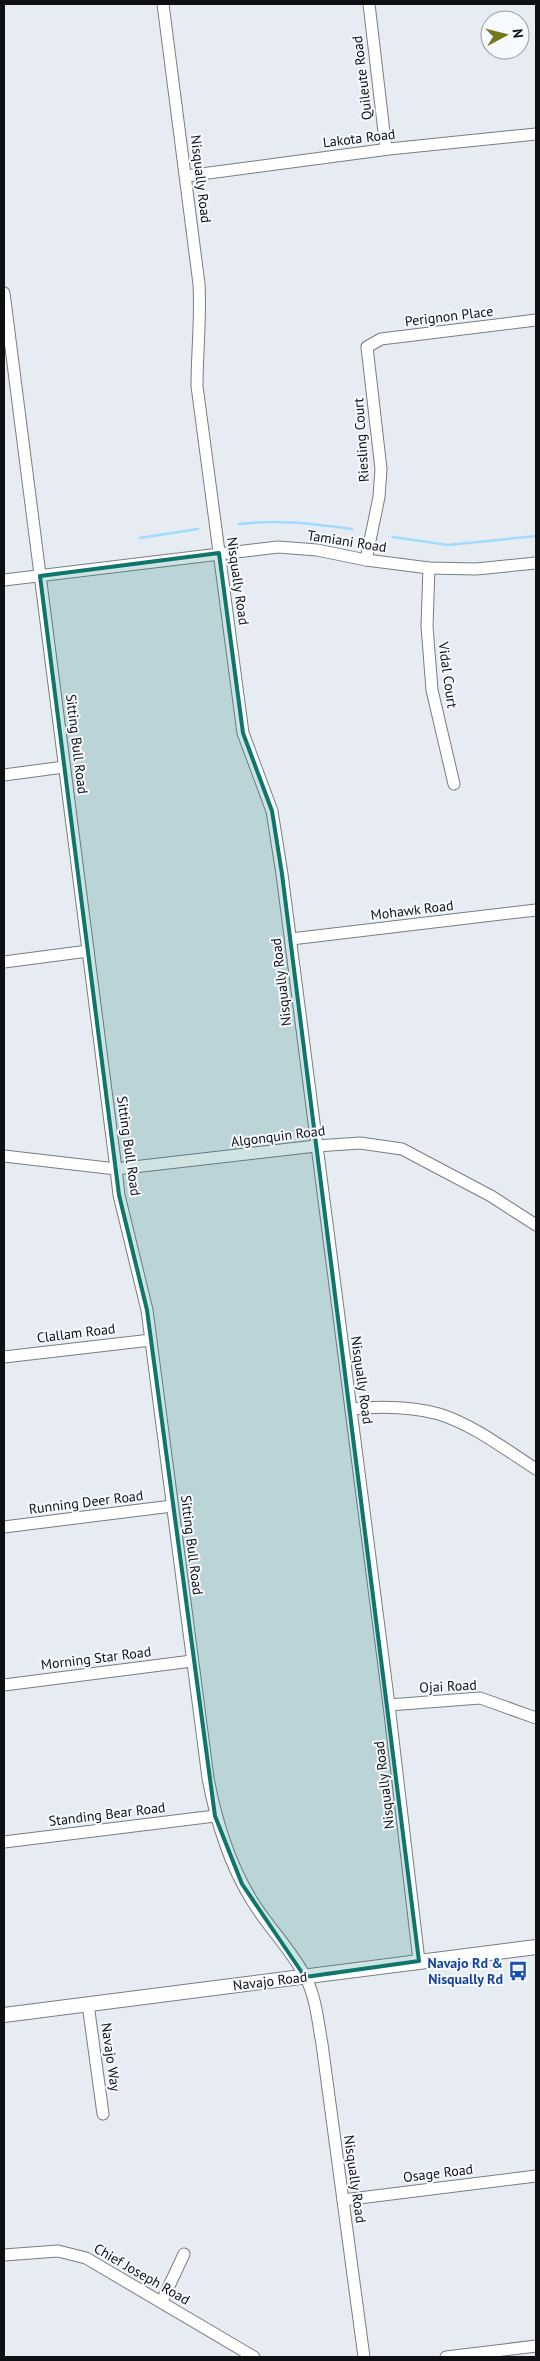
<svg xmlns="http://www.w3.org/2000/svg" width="540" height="2361" font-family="'PT Sans',sans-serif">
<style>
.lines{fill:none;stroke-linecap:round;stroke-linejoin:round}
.stream{stroke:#a0dafc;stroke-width:2.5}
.minor-casing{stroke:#797d84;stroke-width:13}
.major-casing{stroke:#797d84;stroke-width:16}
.minor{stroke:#fff;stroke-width:11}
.major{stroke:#fff;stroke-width:14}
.marked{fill:#0f766e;fill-opacity:0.2;stroke:#0f766e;stroke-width:4;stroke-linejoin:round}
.labels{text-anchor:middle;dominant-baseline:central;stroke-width:4;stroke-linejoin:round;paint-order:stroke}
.street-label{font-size:14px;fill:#0f1013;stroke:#f6f9fe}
.transit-label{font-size:14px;font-weight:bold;fill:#164399;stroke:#f6f9fe;text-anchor:end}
</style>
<rect width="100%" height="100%" fill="#e7ecf3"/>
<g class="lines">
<g class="stream">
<path d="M239,524C278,519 313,524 352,529"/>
<polyline points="393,537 448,545 536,536"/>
<polyline points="140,538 198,529"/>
</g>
<defs>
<g id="minor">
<path d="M163,4L199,284C201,318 197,352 197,386L243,733L272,811L282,874L389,1705L419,1961"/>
<polyline points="369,4 386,149"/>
<polyline points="186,176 389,149 536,134"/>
<path d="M4,293L116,1169L119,1195L147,1310L208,1778C216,1821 228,1861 251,1899C267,1926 291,1949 306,1978C316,1998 318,2022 322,2044L364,2357"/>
<polyline points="366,560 379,497 381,469 367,347 381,339 536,320"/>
<polyline points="429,568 427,626 432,690 454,784"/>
<polyline points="4,580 278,547 317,550 366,560 429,568 476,569 536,563"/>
<polyline points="4,775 64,767"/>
<polyline points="291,939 536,910"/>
<polyline points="4,962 88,951"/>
<polyline points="4,1156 116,1169 316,1146 360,1143 402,1149 491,1196 536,1225"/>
<polyline points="4,1357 151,1340"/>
<path d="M351,1409C380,1406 410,1406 439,1414C474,1425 506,1450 536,1469"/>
<polyline points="4,1527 172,1506"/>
<polyline points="4,1685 192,1661"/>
<polyline points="389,1705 480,1698 536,1718"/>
<polyline points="4,1842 215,1816"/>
<polyline points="88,2004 103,2114"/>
<polyline points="343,2200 536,2176"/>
<polyline points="4,2255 58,2251 86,2258 254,2357"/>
<polyline points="162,2301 184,2254"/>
<polyline points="446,2357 536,2346"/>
</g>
<polyline id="major" points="4,2015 536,1947"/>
</defs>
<use href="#minor" class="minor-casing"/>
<use href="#major" class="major-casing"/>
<use href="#minor" class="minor"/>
<use href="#major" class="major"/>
</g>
<path class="marked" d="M219,553L243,733L272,811L282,874L419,1961L305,1977L242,1884L215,1816L147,1310L119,1195L40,576Z"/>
<defs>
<symbol id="bus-bare" viewBox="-9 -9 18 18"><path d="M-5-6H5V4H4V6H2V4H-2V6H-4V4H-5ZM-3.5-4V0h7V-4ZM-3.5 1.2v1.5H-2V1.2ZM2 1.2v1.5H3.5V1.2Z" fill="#1a4fb4" stroke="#f6f9fe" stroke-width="2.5" paint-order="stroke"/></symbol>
</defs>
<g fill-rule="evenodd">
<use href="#bus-bare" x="504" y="1957" width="28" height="28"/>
</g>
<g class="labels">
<g class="street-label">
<text transform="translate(362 78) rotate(-97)">Quileute Road</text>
<text transform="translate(359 138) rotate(-7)">Lakota Road</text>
<text transform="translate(201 179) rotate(83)">Nisqually Road</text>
<text transform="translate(449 316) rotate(-7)">Perignon Place</text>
<text transform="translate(361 440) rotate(-94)">Riesling Court</text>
<text transform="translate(347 541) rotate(9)">Tamiani Road</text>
<text transform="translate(238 581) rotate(82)">Nisqually Road</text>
<text transform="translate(448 675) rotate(82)">Vidal Court</text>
<text transform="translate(77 744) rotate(83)">Sitting Bull Road</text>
<text transform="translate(412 910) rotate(-7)">Mohawk Road</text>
<text transform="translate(281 982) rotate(-97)">Nisqually Road</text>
<text transform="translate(278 1136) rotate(-7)">Algonquin Road</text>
<text transform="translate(129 1146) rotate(82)">Sitting Bull Road</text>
<text transform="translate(76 1333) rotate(-7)">Clallam Road</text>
<text transform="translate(362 1380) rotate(82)">Nisqually Road</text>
<text transform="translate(86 1502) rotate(-7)">Running Deer Road</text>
<text transform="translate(192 1545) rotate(83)">Sitting Bull Road</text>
<text transform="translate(96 1658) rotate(-7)">Morning Star Road</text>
<text transform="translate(448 1686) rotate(-3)">Ojai Road</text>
<text transform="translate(384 1785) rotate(-97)">Nisqually Road</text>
<text transform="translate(107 1814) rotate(-7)">Standing Bear Road</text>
<text transform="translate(270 1981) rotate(-7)">Navajo Road</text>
<text transform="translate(111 2057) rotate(82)">Navajo Way</text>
<text transform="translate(438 2173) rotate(-7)">Osage Road</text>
<text transform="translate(355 2179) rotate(82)">Nisqually Road</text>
<text transform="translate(142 2274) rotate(30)">Chief Joseph Road</text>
</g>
<g class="transit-label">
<text x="503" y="1963">Navajo Rd &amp;<tspan x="503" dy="16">Nisqually Rd</tspan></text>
</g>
</g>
<rect width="540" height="2361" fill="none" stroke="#0f1013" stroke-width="10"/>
<g transform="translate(505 35) rotate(83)"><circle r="24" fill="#f6f9fe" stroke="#9a9ca0"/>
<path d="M0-4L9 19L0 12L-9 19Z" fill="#76761c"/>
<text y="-8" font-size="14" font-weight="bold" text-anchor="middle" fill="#0f1013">N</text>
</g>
</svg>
